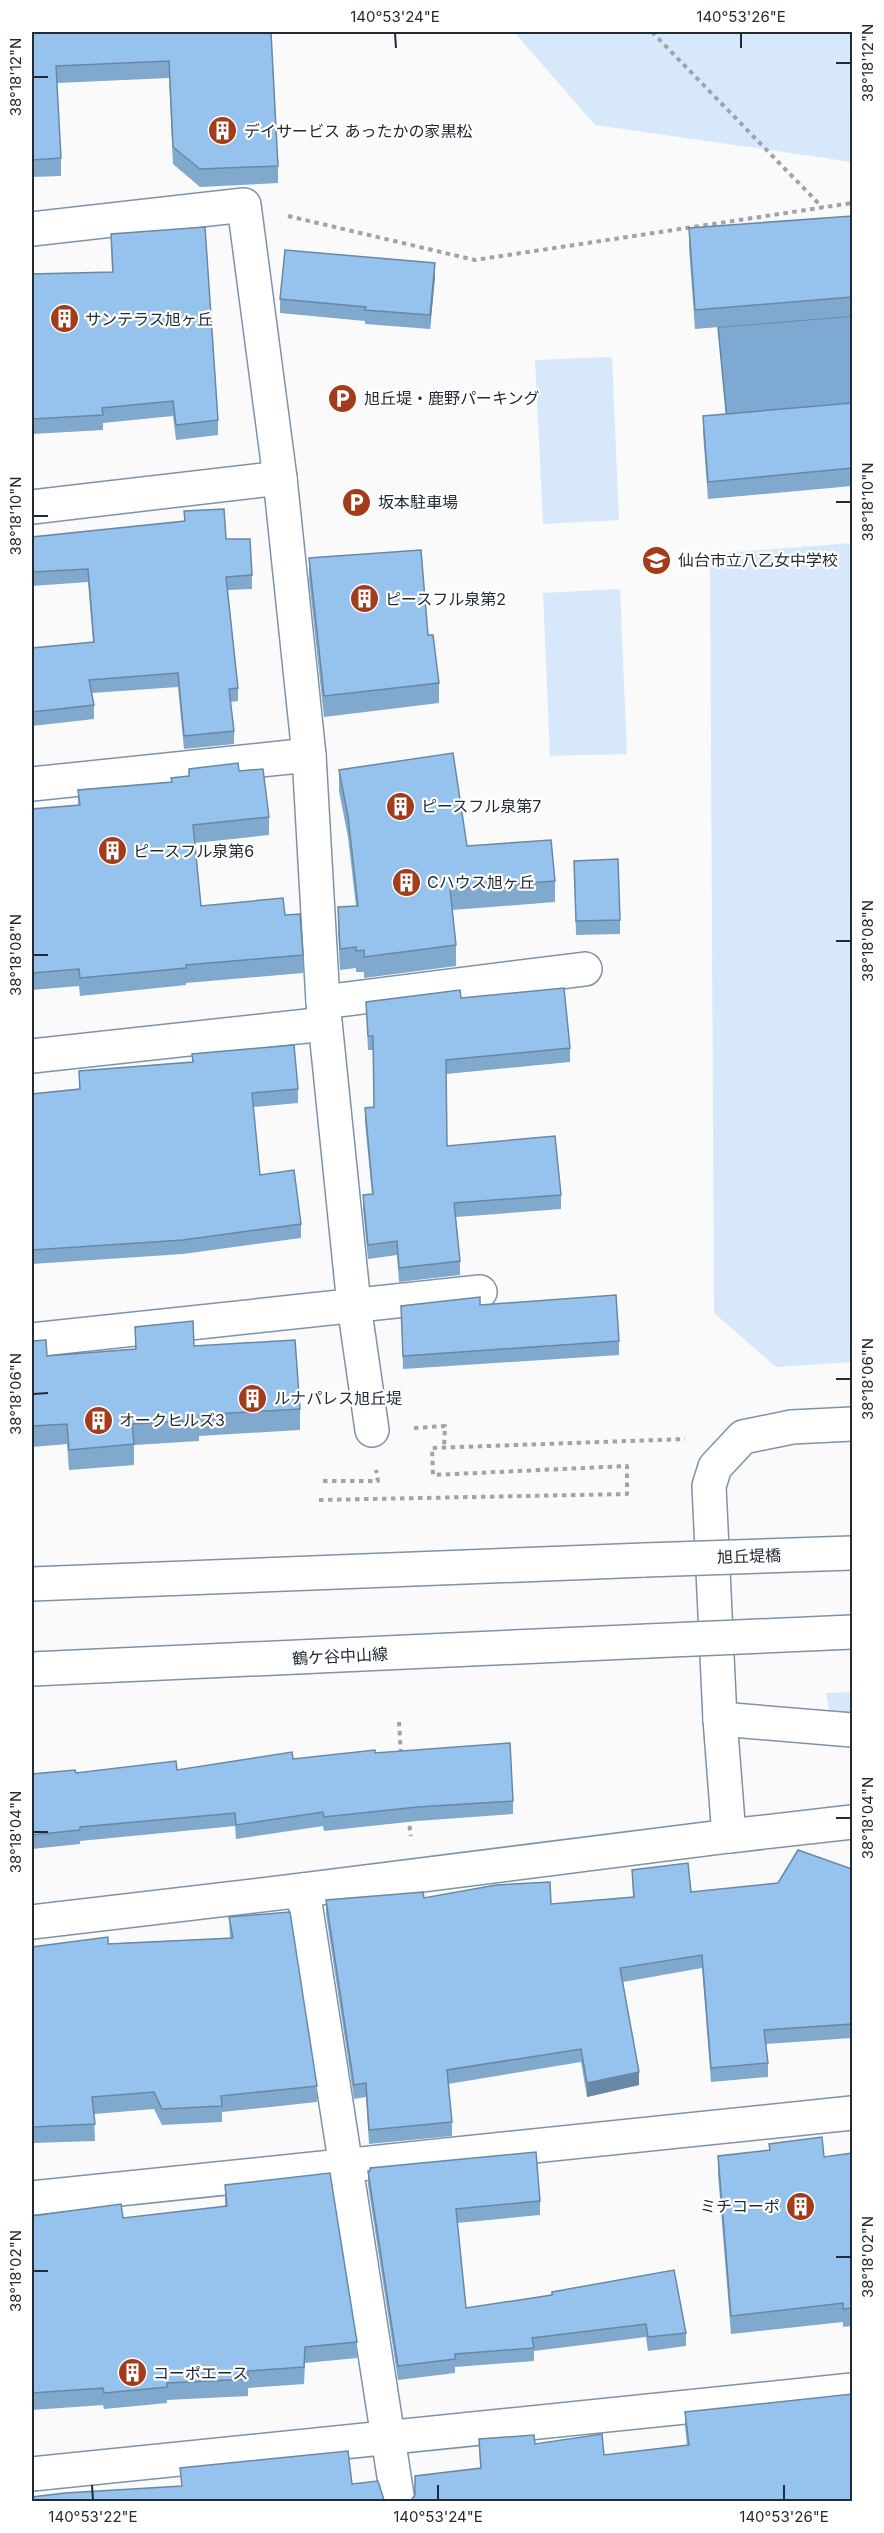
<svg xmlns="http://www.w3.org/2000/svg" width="884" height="2533" font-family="Inter,'Noto Sans JP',sans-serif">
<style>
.green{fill:#d7e8fa}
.water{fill:#7da9d3;stroke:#6283a3;stroke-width:1.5}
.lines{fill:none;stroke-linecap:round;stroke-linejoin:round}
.minor-casing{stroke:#7c93a9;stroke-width:36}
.path{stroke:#a0a4a8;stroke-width:4;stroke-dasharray:4.5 4.5;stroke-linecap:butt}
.minor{stroke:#fff;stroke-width:33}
.minor-bridge-casing{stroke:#7c93a9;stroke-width:36;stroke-linecap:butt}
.minor-bridge{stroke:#fff;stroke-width:33}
.wall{fill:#81a8cd}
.shaded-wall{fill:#6988a7}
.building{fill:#96c3ee;stroke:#6988a7;stroke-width:1.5}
.ticks{fill:none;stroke:#222b34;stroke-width:2}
.labels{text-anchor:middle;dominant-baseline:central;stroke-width:4.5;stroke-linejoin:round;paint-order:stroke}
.poi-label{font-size:16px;fill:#222b34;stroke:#fff;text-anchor:start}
.street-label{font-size:16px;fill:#222b34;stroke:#fff}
.neatline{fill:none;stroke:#222b34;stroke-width:2}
.ticks-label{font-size:15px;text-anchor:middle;fill:#222b34}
</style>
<rect width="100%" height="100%" fill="#fafafa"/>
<g class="green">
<polygon points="514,32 852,32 852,162 595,125"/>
<polygon points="612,357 619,520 543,524 535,360"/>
<polygon points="852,543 852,1362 776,1367 714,1313 710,554"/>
<polygon points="620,589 627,754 550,756 543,593"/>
<polygon points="852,1692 852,1716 830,1715 826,1693"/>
</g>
<polygon class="water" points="852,316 852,420 728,431 718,327"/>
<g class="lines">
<defs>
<g id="minor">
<polyline points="32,229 244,205 280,478 309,755 323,1002 354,1305 372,1430"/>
<polyline points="32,507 280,478"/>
<polyline points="32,784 309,755"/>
<polyline points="323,1002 585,969"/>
<polyline points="32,1056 325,1024"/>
<polyline points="32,1340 480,1292"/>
<polyline points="852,1424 792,1427 743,1437 715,1467 709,1486 720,1719 729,1836 852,1822"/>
<polyline points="32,1584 645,1560"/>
<polyline points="32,1669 648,1641"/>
<polyline points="720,1719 852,1730"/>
<polyline points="303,1890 398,2502"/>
<polyline points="32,1922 303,1890 729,1836"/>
<polyline points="32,2198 852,2113"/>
<polyline points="32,2474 852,2390"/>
</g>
</defs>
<use href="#minor" class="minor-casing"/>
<g class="path">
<polyline points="652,32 823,208"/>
<polyline points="288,216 475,260 852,203"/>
<polyline points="414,1428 445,1426 444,1447"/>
<polyline points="323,1481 378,1481 376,1470"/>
<polyline points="319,1500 627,1494 627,1466 433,1475 432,1448 685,1439"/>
<polyline points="399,1722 401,1755"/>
<polyline points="408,1817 411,1836"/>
</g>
<use href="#minor" class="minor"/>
<defs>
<g id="minor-bridge">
<polyline points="645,1560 852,1553"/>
<polyline points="648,1641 852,1632"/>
</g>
</defs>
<use href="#minor-bridge" class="minor-bridge-casing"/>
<use href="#minor-bridge" class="minor-bridge"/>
</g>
<g class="wall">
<polygon points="32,32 271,32 278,166 278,183 200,187 173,164 169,78 57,83 61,158 61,176 32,177"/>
<polygon points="852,216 852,316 695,329 689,247 689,228"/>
<polygon points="111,234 218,420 218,435 176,440 173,416 103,423 103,430 32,434 32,274 112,272"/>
<polygon points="435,277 430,329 365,324 365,321 280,313 280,299"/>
<polygon points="852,403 852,486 708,499 703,433 703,416"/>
<polygon points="184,511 226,539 252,575 252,589 228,590 238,688 238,701 230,702 234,731 234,744 184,749 178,687 92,693 94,705 94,719 32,726 32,648 93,642 88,582 32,586 32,537 184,521"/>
<polygon points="309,558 428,635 439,683 439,703 324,717 309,579"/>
<polygon points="189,769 239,771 269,817 269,835 195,843 201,906 285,915 303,955 303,973 186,983 186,985 80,996 79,986 32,990 32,809 78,805 78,790 171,782 189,777"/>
<polygon points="339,770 467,846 555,881 555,902 452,910 456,945 456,966 364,978 364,972 356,972 356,968 340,970 338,929 338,907 356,906 348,837 339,791"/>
<polygon points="574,861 620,920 620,934 576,935"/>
<polygon points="461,998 570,1048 570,1062 446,1074 447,1146 561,1195 561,1209 456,1217 460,1261 460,1275 399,1282 397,1255 368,1259 363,1209 363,1195 372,1194 365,1122 365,1108 374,1108 373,1050 368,1050 366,1002"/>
<polygon points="192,1054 298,1089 298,1103 253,1107 260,1175 301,1224 301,1238 183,1254 32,1264 32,1094 79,1089 79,1071 192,1062"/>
<polygon points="480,1305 619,1341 619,1355 403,1369 401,1306"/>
<polygon points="135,1327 194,1346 300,1409 300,1430 199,1436 199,1441 134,1445 134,1465 69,1470 67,1444 32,1447 32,1341 47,1356 135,1349"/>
<polygon points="375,1753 513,1801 513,1814 417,1821 324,1831 323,1826 236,1839 235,1826 80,1841 80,1844 32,1849 32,1774 177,1770"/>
<polygon points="852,1869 852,2038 766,2044 768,2063 768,2077 711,2082 702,1968 623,1982 639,2085 587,2097 581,2062 448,2084 452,2122 452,2136 369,2144 366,2097 354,2099 326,1914 326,1900 424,1898 551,1904 633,1897 632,1870 691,1892 778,1883"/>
<polygon points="229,1917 317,2086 317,2102 222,2112 222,2122 162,2125 154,2109 94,2114 95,2141 32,2143 32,1947 230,1938"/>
<polygon points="769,2144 824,2157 852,2153 852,2326 843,2327 843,2322 731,2334 718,2174 718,2156 769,2150"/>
<polygon points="368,2171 540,2201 540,2215 457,2223 466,2308 552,2295 686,2333 686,2346 648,2351 646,2337 534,2351 534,2361 455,2367 455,2373 398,2380 368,2185"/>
<polygon points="225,2185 357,2342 357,2358 305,2363 304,2384 248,2388 248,2396 167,2400 167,2403 104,2409 103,2405 32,2410 32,2216 123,2218 225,2206"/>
<polygon points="685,2412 852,2502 480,2468 479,2439 535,2444 604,2455 687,2445 685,2426"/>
</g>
<g class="shaded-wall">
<polygon points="435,263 435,277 430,329 430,315"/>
<polygon points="639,2072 639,2085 587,2097 587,2083"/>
</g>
<g class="building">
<polygon points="32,32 271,32 278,166 200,169 173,147 169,61 56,66 61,158 32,160"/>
<polygon points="852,216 852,297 695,310 689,228"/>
<polygon points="205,227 218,420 176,425 173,401 102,408 103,415 32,419 32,274 113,272 111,234"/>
<polygon points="285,250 435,263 430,315 365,310 366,307 280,299"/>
<polygon points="852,403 852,468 708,482 703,416"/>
<polygon points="224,509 226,539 250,539 252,575 226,577 238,688 229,689 234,731 184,736 178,673 89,680 94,705 32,712 32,648 94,642 88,569 32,572 32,537 185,521 184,511"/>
<polygon points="421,550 428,635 433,635 439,683 324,696 309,558"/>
<polygon points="453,753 467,846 551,840 555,881 450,889 456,945 364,957 364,950 356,951 356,947 340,949 338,907 358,906 348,816 339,770"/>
<polygon points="238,763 239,771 263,769 269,817 193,825 201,906 283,898 285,915 300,914 303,955 186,965 186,968 80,978 79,969 32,973 32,809 80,805 78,790 172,782 171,778 189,776 189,769"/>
<polygon points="618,859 620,920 576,921 574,861"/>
<polygon points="564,988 570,1048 446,1060 447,1146 555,1136 561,1195 454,1203 460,1261 399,1268 397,1241 368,1245 363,1195 373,1194 365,1108 374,1107 373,1036 368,1036 366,1002 460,990 461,998"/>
<polygon points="294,1045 298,1089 252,1093 260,1175 294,1170 301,1224 183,1240 32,1250 32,1094 80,1089 79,1071 193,1062 192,1054"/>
<polygon points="616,1295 619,1341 403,1356 401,1306 480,1297 480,1305"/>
<polygon points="193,1321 194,1346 295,1340 300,1409 199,1415 199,1420 132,1424 134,1444 69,1450 67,1424 32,1426 32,1341 46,1340 47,1356 136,1349 135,1327"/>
<polygon points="510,1743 513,1801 417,1807 324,1817 323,1812 236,1825 235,1813 80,1827 80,1830 32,1835 32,1774 75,1770 76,1773 176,1761 177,1770 292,1752 293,1759 375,1750 375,1753"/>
<polygon points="798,1850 852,1869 852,2024 764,2030 768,2063 711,2068 702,1955 620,1968 639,2072 587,2083 581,2049 447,2070 452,2122 369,2130 366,2083 354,2085 326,1900 423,1892 424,1898 496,1885 550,1882 551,1904 634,1897 632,1870 688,1863 691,1892 778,1883"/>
<polygon points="290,1912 317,2086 221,2096 222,2106 162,2109 154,2092 92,2097 95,2124 32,2127 32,1947 108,1937 108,1944 233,1938 229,1917"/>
<polygon points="822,2137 824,2157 852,2153 852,2308 843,2309 843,2303 731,2316 718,2156 770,2150 769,2144"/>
<polygon points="536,2152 540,2201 456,2209 466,2308 552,2295 552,2292 674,2270 686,2333 648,2337 646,2324 532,2338 534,2348 455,2354 455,2359 398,2366 368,2171 370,2171 370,2168"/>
<polygon points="330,2173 357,2342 305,2347 304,2367 248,2371 248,2379 167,2383 167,2387 104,2393 103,2388 32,2393 32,2216 121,2204 123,2218 227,2206 225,2185"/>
<polygon points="852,2394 852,2502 410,2502 415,2495 415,2476 481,2468 479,2439 534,2435 535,2444 602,2434 604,2455 689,2445 685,2412"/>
<polygon points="348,2451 352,2484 378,2481 384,2500 386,2502 32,2502 32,2497 65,2493 182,2486 180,2468"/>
</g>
<path class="ticks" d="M395,33L396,48M741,33V48M836,63H851M33,77H48M836,502H851M33,516H48M836,941H851M33,955H48M836,1379H851M33,1394L48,1393M836,1818H851M33,1832H48M836,2257H851M33,2271H48M92,2485L93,2500M438,2485V2500M784,2485V2500"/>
<defs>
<symbol id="building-disc" viewBox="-11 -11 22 22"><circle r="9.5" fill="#a33c1b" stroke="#fff"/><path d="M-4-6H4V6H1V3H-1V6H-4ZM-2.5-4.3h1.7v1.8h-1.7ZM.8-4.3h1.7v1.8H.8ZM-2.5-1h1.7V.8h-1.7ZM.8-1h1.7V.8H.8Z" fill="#fff"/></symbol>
<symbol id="parking-disc" viewBox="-11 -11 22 22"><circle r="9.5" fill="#a33c1b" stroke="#fff"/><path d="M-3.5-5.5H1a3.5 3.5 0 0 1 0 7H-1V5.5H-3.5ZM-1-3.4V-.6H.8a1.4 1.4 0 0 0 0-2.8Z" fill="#fff"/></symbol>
<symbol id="school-disc" viewBox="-11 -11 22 22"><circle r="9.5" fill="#a33c1b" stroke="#fff"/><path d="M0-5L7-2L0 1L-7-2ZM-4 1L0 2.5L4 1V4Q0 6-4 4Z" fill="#fff"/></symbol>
</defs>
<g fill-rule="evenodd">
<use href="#building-disc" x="206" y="114" width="33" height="33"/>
<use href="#building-disc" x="48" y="302" width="33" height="33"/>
<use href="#parking-disc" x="326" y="382" width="33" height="33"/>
<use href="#parking-disc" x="340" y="486" width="33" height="33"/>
<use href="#school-disc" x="640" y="544" width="33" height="33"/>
<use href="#building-disc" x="348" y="582" width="33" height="33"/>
<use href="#building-disc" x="384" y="790" width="33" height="33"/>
<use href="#building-disc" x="96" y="834" width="33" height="33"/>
<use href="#building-disc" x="390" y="866" width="33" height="33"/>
<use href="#building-disc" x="236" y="1382" width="33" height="33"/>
<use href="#building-disc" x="82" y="1404" width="33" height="33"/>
<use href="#building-disc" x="784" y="2190" width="33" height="33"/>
<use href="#building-disc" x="116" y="2356" width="33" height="33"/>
</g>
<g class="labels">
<g class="poi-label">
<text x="244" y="131">デイサービス あったかの家黒松</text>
<text x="85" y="319">サンテラス旭ヶ丘</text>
<text x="364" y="398">旭丘堤・鹿野パーキング</text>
<text x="378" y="502">坂本駐車場</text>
<text x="678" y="560">仙台市立八乙女中学校</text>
<text x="385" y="599">ピースフル泉第2</text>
<text x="421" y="806">ピースフル泉第7</text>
<text x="133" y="851">ピースフル泉第6</text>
<text x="427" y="882">Cハウス旭ヶ丘</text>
<text x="274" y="1398">ルナパレス旭丘堤</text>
<text x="119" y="1420">オークヒルズ3</text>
<text x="780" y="2206" text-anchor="end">ミチコーポ</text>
<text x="153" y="2373">コーポエース</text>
</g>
<g class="street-label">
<text transform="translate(749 1556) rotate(-2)">旭丘堤橋</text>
<text transform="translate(340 1656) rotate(-3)">鶴ケ谷中山線</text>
</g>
</g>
<rect width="884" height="2533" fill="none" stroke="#ffffff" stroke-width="66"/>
<rect x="33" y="33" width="818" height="2467" class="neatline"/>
<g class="ticks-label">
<text x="395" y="22">140°53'24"E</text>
<text x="741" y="22">140°53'26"E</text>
<text transform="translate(868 63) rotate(-90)" y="5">38°18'12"N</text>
<text transform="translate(16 77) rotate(-90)" y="5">38°18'12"N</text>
<text transform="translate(868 502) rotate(-90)" y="5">38°18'10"N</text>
<text transform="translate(16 516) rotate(-90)" y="5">38°18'10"N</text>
<text transform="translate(868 941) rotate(-90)" y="5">38°18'08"N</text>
<text transform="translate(16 955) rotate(-90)" y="5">38°18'08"N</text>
<text transform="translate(868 1379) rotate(-90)" y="5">38°18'06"N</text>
<text transform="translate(16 1394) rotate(-90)" y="5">38°18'06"N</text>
<text transform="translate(868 1818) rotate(-90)" y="5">38°18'04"N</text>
<text transform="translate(16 1832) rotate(-90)" y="5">38°18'04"N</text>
<text transform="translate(868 2257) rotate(-90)" y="5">38°18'02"N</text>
<text transform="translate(16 2271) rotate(-90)" y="5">38°18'02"N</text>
<text x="93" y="2522">140°53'22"E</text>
<text x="438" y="2522">140°53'24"E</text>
<text x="784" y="2522">140°53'26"E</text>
</g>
</svg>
